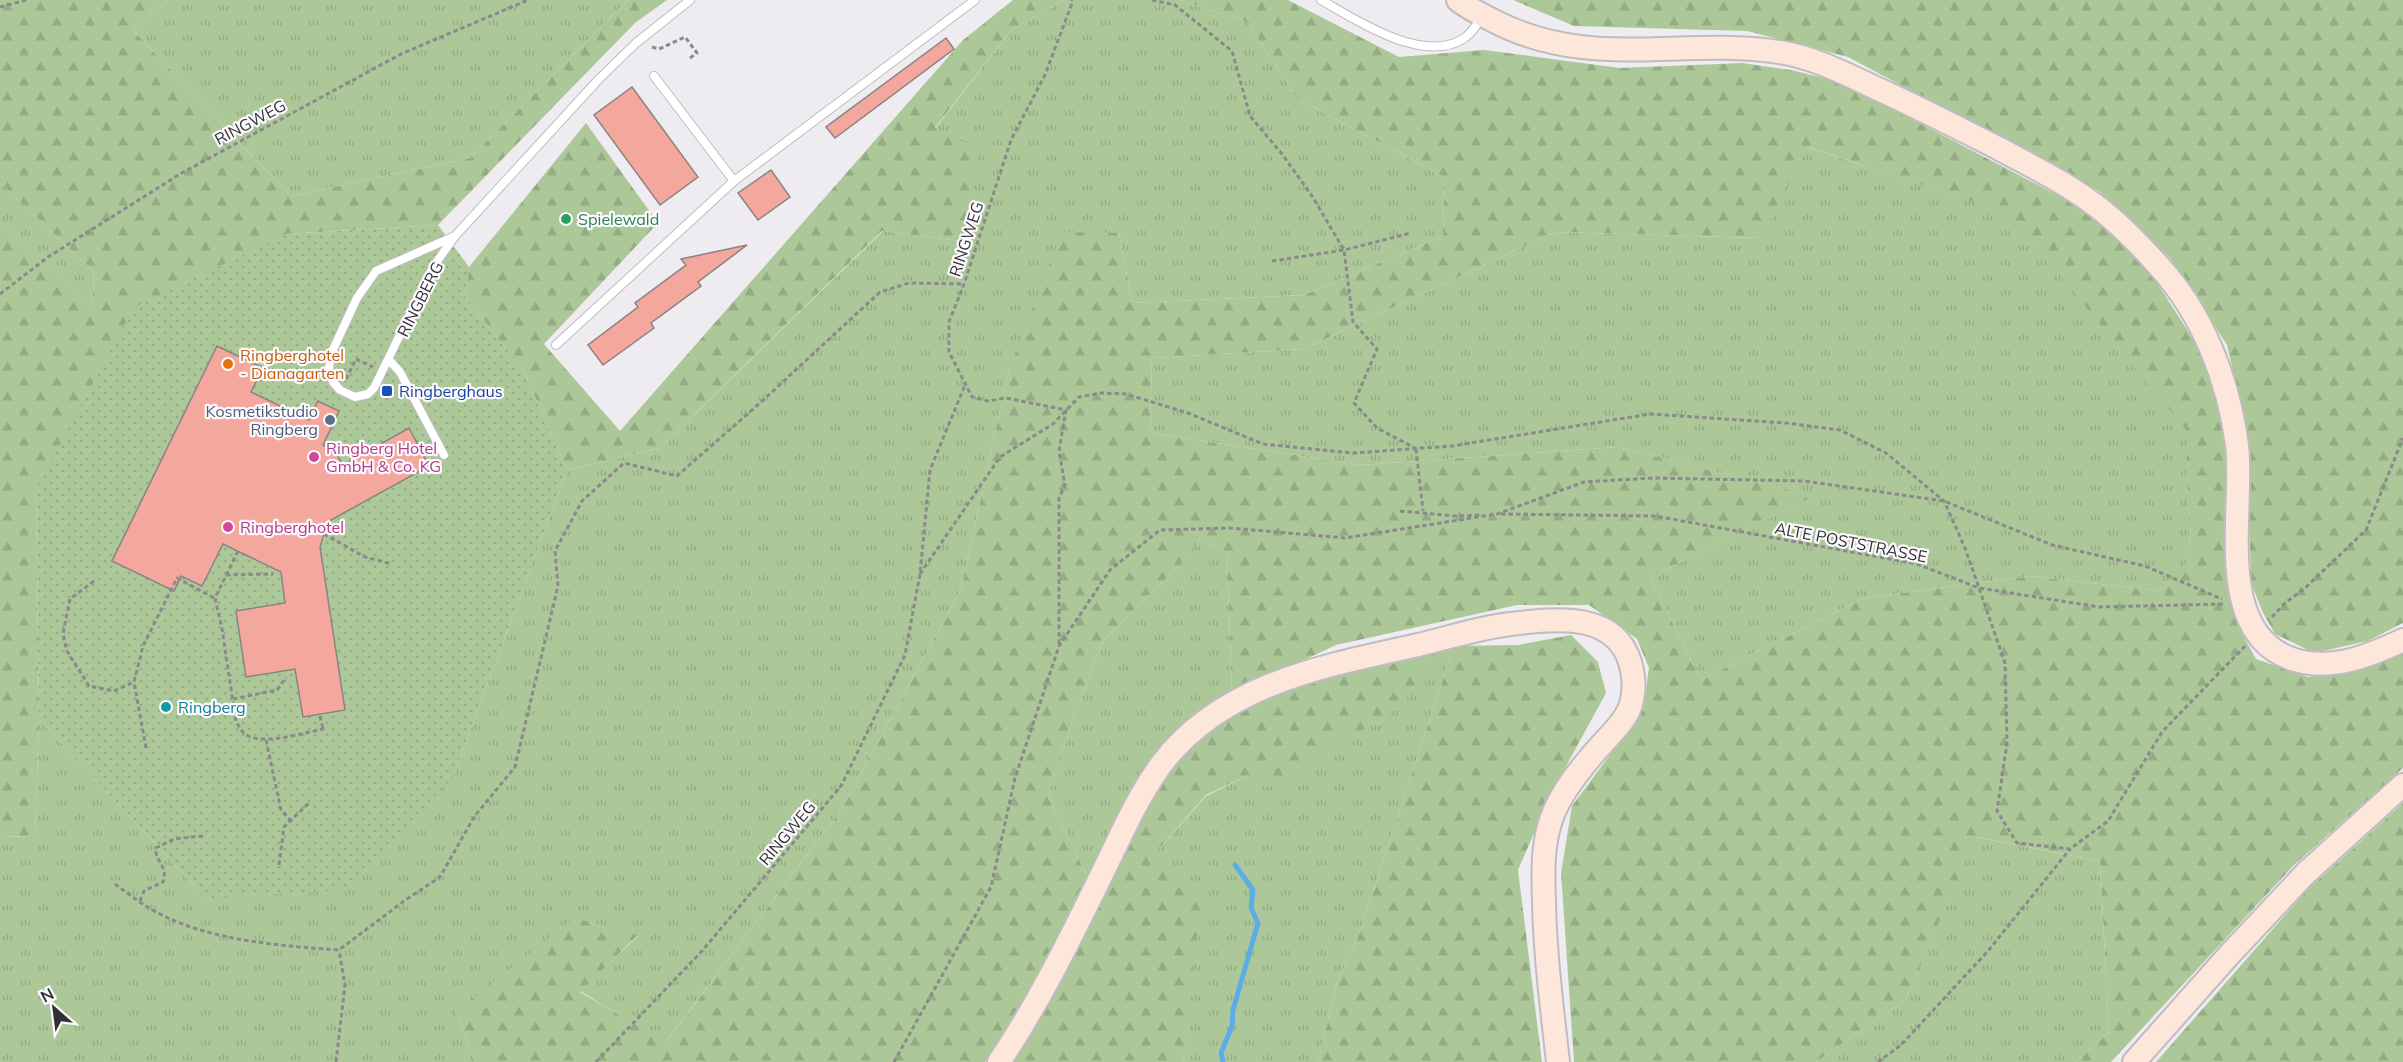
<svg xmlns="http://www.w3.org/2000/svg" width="2403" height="1062" font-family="Mulish,sans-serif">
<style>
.grass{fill:url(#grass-tufts)}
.forest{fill:url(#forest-firs);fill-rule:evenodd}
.garden{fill:url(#garden-dots)}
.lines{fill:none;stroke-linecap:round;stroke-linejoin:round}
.stream{stroke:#5cade7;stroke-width:5}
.building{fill:#f4a79d;stroke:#8a8383;stroke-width:1.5}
.service-casing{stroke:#bfbcc1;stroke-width:10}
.secondary-casing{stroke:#bfbcc1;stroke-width:26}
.path{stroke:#8b898c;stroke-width:3;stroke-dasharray:4.5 3;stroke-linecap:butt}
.service{stroke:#fff;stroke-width:8}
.secondary{stroke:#fde6da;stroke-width:22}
.leisure-dot{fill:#2e9e5b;stroke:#fcf9ff;stroke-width:2}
.food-dot{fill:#e8710a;stroke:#fcf9ff;stroke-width:2}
.transit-dot{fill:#1a4fb4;stroke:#fcf9ff;stroke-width:2}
.service-dot{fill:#5c6f8a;stroke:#fcf9ff;stroke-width:2}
.hotel-dot{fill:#d1479c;stroke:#fcf9ff;stroke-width:2}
.culture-dot{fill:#0f9aa8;stroke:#fcf9ff;stroke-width:2}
.labels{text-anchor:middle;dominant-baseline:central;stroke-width:4.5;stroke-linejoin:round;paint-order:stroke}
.street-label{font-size:16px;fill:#313032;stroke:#fcf9ff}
.leisure-label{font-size:16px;fill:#27864d;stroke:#fcf9ff;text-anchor:start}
.food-label{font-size:16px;fill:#c56008;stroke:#fcf9ff;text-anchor:start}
.transit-label{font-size:16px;fill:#164399;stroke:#fcf9ff;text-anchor:start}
.service-label{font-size:16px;fill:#4e5e75;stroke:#fcf9ff;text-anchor:end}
.hotel-label{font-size:16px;fill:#b23c85;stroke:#fcf9ff;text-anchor:start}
.culture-label{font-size:16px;fill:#0d838f;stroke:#fcf9ff;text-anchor:start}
</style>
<defs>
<pattern id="grass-tufts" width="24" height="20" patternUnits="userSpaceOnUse" patternTransform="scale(1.5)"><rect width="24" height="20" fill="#acc899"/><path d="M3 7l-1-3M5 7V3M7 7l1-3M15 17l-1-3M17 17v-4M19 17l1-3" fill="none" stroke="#94ac84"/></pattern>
<pattern id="forest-firs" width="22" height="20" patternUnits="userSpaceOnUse" patternTransform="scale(1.5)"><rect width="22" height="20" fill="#acc899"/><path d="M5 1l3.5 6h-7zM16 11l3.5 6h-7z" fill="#94ac84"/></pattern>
<pattern id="garden-dots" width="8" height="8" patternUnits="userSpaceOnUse" patternTransform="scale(1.5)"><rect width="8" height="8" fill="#acc899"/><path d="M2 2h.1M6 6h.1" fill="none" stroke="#94ac84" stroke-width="1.8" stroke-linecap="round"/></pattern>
</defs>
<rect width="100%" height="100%" fill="#efecf1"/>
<g class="grass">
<polygon points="168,0 628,0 470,158 291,196 132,29"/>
<polygon points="1065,0 1180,0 1247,22 1298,99 1444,177 1443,236 1304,295 1132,303 1119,233 1009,369 961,589 841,810 665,1043 580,991 638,936 456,1011 476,1062 0,1062 0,837 35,836 39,719 206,898 453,777 567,470 660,448 883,231 960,241 935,129 1011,30"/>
<polygon points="1807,147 2010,213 2187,430 2190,560 2160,591 2030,576 1864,598 1701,680 1650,577 1813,496 1618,447 1361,465 1150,433 1152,358 1304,349 1555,232 1761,238"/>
<polygon points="0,183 94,272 92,308 0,223"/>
<polygon points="1200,538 1227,553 1232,694 1212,707 1089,880 1048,796 1076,711 1103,641 1176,569"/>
<polygon points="1454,646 1357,940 1337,982 1318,1062 1183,1062 1189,999 1159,849 1206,796 1248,775 1383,721 1420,652"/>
<polygon points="1975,837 2100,861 2109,1032 2076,1062 1816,1062 1906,999"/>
</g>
<g class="forest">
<polygon points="0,0 168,0 132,29 291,196 470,158 628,0 667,0 635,23 438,225 286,234 36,488 39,719 35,836 0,837 0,223 92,307 94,272 0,183"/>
<polygon points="1013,0 1065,0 1011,30 935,128 980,150 960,241 882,231 660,448 567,470 523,370 465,297 469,267 586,123 658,223 544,344 620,431 963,40"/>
<path d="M1180,0H1288L1399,57L1484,50L1620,68L1742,63L1791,70L1841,82L2082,208L2148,269L2206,359L2227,437L2230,586L2239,628L2256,659L2308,677L2377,664L2403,651V768L2293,866L2111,1062H2076L2109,1032L2100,861L1976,837L1906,999L1816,1062H1574L1561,873L1572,806L1643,710L1649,668L1637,639L1589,605H1517L1336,645L1232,694L1227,553L1200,538L1176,569L1103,641L1076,711L1048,796L1089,880L1015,1017L985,1062H476L456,1011L575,918L638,935L580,992L666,1042L841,810L961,589L1009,369L1062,232L1119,233L1132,303L1304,295L1443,236L1444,177L1298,99L1247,22ZM1808,147L2010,214L2186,430L2190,559L2160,591L2030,576L1864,598L1701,680L1650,577L1814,496L1618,447L1361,465L1150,433L1152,358L1304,349L1555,232L1762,238Z"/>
<polygon points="1513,0 2403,0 2403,623 2368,641 2314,653 2275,634 2262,611 2251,582 2247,433 2227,345 2170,258 2099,191 1848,57 1747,31 1574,26"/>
<polygon points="1571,635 1598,662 1606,693 1552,792 1518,870 1542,1062 1318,1062 1337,982 1357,940 1454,646 1518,645"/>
<polygon points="1420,652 1420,685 1383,721 1321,747 1309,771 1267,786 1248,775 1206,795 1159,849 1201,901 1183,1062 1013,1062 1035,1029 1088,927 1137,824 1155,791 1194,744 1224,722 1283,689"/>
<polygon points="2403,803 2403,1062 2156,1062 2307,890"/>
</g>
<polygon class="garden" points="438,225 469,267 465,297 523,370 567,470 453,777 346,890 206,898 39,719 36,488 134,307 286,234"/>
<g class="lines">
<polyline class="stream" points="1223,1062 1221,1053 1232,1026 1233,1010 1258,923 1251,908 1253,890 1235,865"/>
</g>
<g class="building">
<polygon points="946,38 954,49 835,138 826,127"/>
<polygon points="632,87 698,177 660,205 594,115"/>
<polygon points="771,170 790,197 758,220 738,193"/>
<polygon points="747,245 698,282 701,286 651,323 654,328 603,365 588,345 638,307 635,303 686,265 681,259"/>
<polygon points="217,346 263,368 251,392 309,420 318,401 339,411 323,445 335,452 343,465 409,428 429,466 331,520 324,534 320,547 345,710 303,717 295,669 246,677 236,611 285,603 281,572 223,544 202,586 181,576 174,591 112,561"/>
</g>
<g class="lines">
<defs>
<g id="service">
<path d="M1321,0C1356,20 1422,64 1463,39C1471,34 1476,26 1481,18"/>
<polyline points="654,76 734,181"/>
<polyline points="455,236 376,271 357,298 330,356 329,373 333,382 340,390 355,397 368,394 374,388 433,267 455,236 599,79 636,43 690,0"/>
<polyline points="556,345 734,181 975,0"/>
<polyline points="389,360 400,372 444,455"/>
</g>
<g id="secondary">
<path d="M1458,0C1468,8 1480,14 1492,20C1588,71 1680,37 1779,52C1819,58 1855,79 1891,95C1927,112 1962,130 1998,148C2031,166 2065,182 2095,205C2118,222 2139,244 2158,265C2203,314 2228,379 2237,445C2245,508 2211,635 2295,660C2332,671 2369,656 2403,640"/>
<path d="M999,1062C1038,1004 1068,943 1099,880C1118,842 1135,801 1160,766C1221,684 1324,666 1418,645C1452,637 1485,626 1519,623C1560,618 1615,614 1630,662C1634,676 1635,693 1630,707C1625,721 1613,732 1603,743C1584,764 1562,790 1552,817C1542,844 1543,873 1544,901C1545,955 1552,1008 1558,1062"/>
<polyline points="2134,1062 2229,955 2306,873 2403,785"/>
</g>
</defs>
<use href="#service" class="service-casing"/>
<use href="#secondary" class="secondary-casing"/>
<g class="path">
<polyline points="1152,0 1175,5 1232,51 1250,116 1282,154 1312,196 1344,250 1353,322 1377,349 1354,403 1377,428 1415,448"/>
<polyline points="0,7 26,0"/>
<polyline points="652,47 659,49 685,37 697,53 690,58"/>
<polyline points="1272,261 1344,250 1411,233"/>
<polyline points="0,294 48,257 180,174 401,54 528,0"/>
<polyline points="346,379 356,359 373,367"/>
<polyline points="1416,449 1423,511"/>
<polyline points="1400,511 1455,516 1482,515"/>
<polyline points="1501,514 1655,516 1917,564 1979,588 2005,663 2007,743 1997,811 2017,843 2070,849 2108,821 2162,732 2245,646"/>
<polyline points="324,534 365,557 392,564"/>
<path d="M238,551L215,598L222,629L236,722C240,727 242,733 248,736C266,745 308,732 327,728"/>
<polyline points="920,574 1000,457 1053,424 1079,397 1101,393 1126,394 1188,413 1263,444 1353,453 1452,446 1650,414 1786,423 1840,430 1886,453 1944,501 1965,548 1979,588 2099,607 2223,604"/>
<polyline points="226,575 273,574"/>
<polyline points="94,581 70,599 63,634 67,651 89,686 114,691 134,682"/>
<polyline points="2272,617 2285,603 2304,589 2366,530 2403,438"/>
<polyline points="1059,644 1059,498 1065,485 1059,451 1066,410 1006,398 988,401 972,397 949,352 949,322 964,284 1011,140 1045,75 1071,6 1072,0"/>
<polyline points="233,699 277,690 286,677"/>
<polyline points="320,716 323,729"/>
<polyline points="266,740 281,810 290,820"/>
<polyline points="146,748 134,682 143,646 177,578 214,598"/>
<polyline points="279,865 284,827 309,803"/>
<path d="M115,884C130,895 145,907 162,915C213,941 283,946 339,950L404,901L440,877L474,817L515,767L558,586L555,551L582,501L624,463L677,476L760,403L880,292L909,283L964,284"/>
<path d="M140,901L144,891L163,882C169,866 154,861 156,848L174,839L203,836"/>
<polyline points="336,1062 345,985 339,950"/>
<polyline points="596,1062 702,951 841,786 905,655 920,574 930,470 965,385"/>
<polyline points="894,1062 991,887 1015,778 1059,646 1110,570 1160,530 1230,528 1345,538 1497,514 1584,482 1654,478 1804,481 1944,501 2052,545 2145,566 2222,599"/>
<polyline points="1878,1062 1901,1045 1988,951 2070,849"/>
</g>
<use href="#service" class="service"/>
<use href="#secondary" class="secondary"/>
</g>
<circle class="leisure-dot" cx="566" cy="219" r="6"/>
<circle class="food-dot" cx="228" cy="364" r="6"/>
<rect class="transit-dot" x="381" y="385" width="12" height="12" rx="3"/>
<circle class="service-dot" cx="330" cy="420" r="6"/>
<g class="hotel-dot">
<circle cx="314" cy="457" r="6"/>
<circle cx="228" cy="527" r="6"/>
</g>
<circle class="culture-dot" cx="166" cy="707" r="6"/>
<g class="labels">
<g class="street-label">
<text transform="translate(250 122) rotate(-28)">RINGWEG</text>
<text transform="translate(966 239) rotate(-72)">RINGWEG</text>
<text transform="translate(420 299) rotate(-63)">RINGBERG</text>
<text transform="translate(1851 542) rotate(11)">ALTE POSTSTRASSE</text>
<text transform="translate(787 833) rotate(-50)">RINGWEG</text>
</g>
<g class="leisure-label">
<text x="578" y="219">Spielewald</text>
</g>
<g class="food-label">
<text x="240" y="355">Ringberghotel<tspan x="240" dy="18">- Dianagarten</tspan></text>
</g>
<g class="transit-label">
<text x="399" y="391">Ringberghaus</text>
</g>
<g class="service-label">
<text x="318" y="411">Kosmetikstudio<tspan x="318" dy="18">Ringberg</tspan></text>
</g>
<g class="hotel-label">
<text x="326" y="448">Ringberg Hotel<tspan x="326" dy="18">GmbH &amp; Co. KG</tspan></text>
<text x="240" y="527">Ringberghotel</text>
</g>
<g class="culture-label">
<text x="178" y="707">Ringberg</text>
</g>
</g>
<g transform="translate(54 1008) rotate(332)" stroke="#fcf9ff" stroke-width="4.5" paint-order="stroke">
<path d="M0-4.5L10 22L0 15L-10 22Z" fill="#313032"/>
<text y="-9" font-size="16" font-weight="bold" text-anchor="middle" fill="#313032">N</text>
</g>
</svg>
